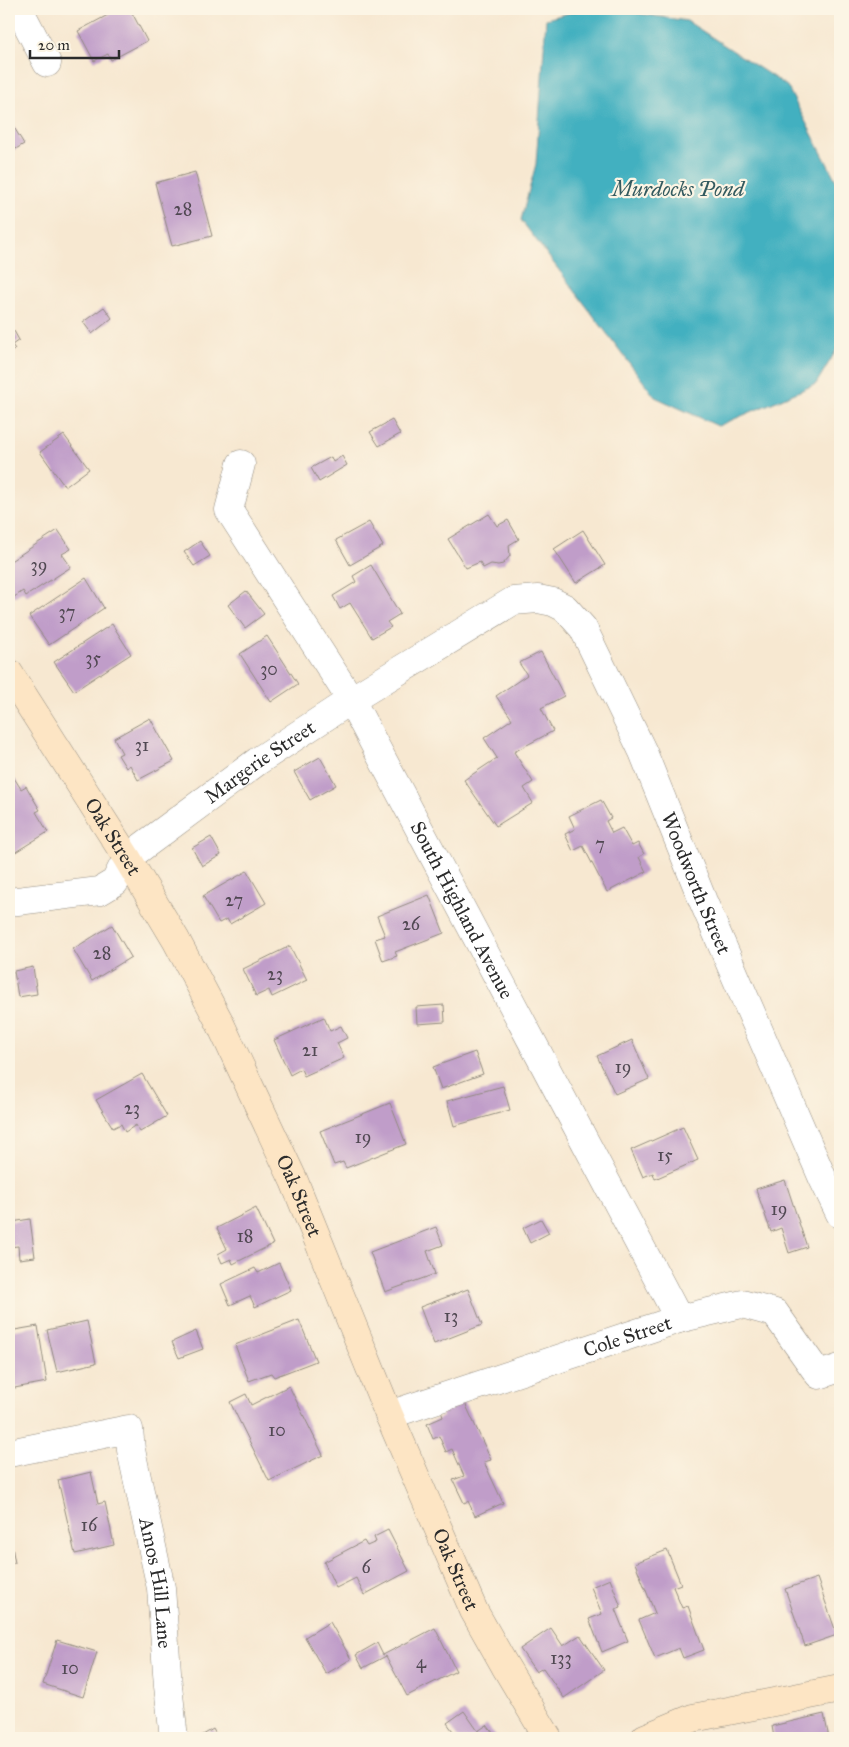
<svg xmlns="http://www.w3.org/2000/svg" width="849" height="1747" font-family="'IM FELL Great Primer',serif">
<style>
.water{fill:#43b0c0;stroke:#376e76}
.building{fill:#c09dc9}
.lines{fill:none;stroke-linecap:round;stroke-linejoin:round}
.street-casing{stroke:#918a7e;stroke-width:29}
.secondary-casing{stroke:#918a7e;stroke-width:29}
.street{stroke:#fff;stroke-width:28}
.secondary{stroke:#fde5c4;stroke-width:28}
.labels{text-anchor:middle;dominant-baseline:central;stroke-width:4.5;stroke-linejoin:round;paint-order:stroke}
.number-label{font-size:18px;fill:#504852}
.street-label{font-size:20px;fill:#2b2b2b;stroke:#fcf5e5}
.water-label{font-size:21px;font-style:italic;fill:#335a5f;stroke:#fcf5e5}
</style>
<rect width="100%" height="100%" fill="#fcf5e5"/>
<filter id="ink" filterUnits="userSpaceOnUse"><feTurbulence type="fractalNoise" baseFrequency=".02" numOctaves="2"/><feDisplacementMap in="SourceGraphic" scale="10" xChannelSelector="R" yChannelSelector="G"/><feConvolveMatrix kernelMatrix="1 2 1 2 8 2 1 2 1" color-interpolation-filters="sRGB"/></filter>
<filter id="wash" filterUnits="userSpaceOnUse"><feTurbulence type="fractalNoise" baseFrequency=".0096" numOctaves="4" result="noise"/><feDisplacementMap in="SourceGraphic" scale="20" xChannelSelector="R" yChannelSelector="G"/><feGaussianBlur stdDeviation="1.12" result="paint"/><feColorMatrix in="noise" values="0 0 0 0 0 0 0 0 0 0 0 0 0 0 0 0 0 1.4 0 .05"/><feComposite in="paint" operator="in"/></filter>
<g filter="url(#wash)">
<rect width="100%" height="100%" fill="#f7e8d1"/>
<polygon class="water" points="584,9 610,9 687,21 787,86 840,188 840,344 816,384 718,426 655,397 521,220 536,164 546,19"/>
<g id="blocks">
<g class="building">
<polygon points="119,9 130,9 147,41 111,60 108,54 94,61 78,31"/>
<polygon points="9,119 24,144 9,153"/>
<polygon points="195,172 212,236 172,246 155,183"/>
<polygon points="104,307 112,318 92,334 83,322"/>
<polygon points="14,331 19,340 12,345 15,349 9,354 9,334"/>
<polygon points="392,420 400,434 379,446 370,432"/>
<polygon points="64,435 89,469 65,487 40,452"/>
<polygon points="342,456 347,465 319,482 311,468 331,457 333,462"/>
<polygon points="489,514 497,526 508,520 519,539 509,545 510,556 503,564 498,565 491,564 483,568 480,562 466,568 448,539"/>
<polygon points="369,522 383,546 350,565 336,540"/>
<polygon points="58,530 71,549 62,554 71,567 26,596 23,591 14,597 9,589 9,562"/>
<polygon points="583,530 605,565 576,583 554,549"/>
<polygon points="200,541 210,556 194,566 184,552"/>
<polygon points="371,565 400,614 387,622 391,627 372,638 350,603 340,609 333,596 356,582 353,576"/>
<polygon points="86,578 104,608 49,645 29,616"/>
<polygon points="246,591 264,614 245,628 228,605"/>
<polygon points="112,624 131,654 74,691 54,662"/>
<polygon points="267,636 298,684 271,702 240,654"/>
<polygon points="541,652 564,696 541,708 553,731 514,752 533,782 524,788 533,803 496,826 464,780 497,758 484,738 512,719 496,696 527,675 519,663"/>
<polygon points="150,718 174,761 138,780 130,765 126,768 118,755 122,753 114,738"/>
<polygon points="320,757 336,785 310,800 294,772"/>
<polygon points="11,773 21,789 26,786 40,810 36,812 48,832 9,856 9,774"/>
<polygon points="601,800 611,818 606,821 612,833 622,828 632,846 638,843 644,854 639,857 646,872 607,892 583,846 573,851 565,834 575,829 569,816"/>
<polygon points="211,837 221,855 202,866 192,848"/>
<polygon points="247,871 266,903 230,924 227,919 219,923 203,896"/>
<polygon points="429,895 444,933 395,952 397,956 383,961 375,939 385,936 377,916"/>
<polygon points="112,925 131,957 92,981 73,949"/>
<polygon points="290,946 307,980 272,997 269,990 256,996 243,969"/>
<polygon points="33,967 37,994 18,997 14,971"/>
<polygon points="444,1005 445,1022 417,1024 416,1007"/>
<polygon points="324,1017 330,1031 341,1026 347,1038 337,1043 344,1058 304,1076 301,1069 290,1075 274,1040"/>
<polygon points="632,1040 649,1079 615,1094 597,1056"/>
<polygon points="475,1052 483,1074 441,1089 433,1067"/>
<polygon points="142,1074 167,1116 140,1132 136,1125 125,1132 121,1124 113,1128 96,1100"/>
<polygon points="503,1086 510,1110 454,1126 447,1101"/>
<polygon points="390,1103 406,1144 346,1168 343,1162 334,1165 320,1131"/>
<polygon points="683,1127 698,1160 655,1179 653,1173 643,1177 631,1150"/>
<polygon points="785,1180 807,1247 789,1253 781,1228 771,1232 756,1189"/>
<polygon points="256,1208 273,1244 233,1264 231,1259 222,1263 218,1254 227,1249 217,1228"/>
<polygon points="11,1212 12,1222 30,1219 35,1257 19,1259 18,1246 9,1247 9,1213"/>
<polygon points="541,1219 549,1233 530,1243 523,1228"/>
<polygon points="436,1227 443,1245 427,1251 435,1274 385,1292 370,1252"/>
<polygon points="279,1263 291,1290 255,1307 250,1296 230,1305 221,1284 255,1268 258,1273"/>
<polygon points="468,1289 482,1325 434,1344 420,1307"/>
<polygon points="299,1320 316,1361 274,1377 271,1373 249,1381 235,1345"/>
<polygon points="87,1321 96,1363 57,1372 47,1330"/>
<polygon points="38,1326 47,1382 9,1389 9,1331"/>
<polygon points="196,1331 203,1349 179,1358 172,1342"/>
<polygon points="289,1386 323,1455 269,1481 230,1402 246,1394 251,1405"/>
<polygon points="464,1401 491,1460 484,1462 503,1503 475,1516 468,1501 464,1503 453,1480 464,1476 452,1449 446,1452 439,1436 433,1439 427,1424 443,1417 441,1411"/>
<polygon points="91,1472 98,1504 105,1502 114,1545 75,1554 58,1480"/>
<polygon points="9,1530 15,1563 9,1563"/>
<polygon points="388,1530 409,1571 364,1595 356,1578 336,1588 324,1562 364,1541 367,1546 376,1542 374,1537"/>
<polygon points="667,1550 681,1584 673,1587 682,1608 688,1606 704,1650 683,1658 679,1648 655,1658 639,1620 655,1613 635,1563"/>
<polygon points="817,1578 837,1635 805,1646 785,1589"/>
<polygon points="610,1579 621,1607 615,1609 628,1641 602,1652 589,1619 602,1614 591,1587"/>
<polygon points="330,1622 351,1659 326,1674 305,1637"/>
<polygon points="435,1628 456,1671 407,1696 386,1656 363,1668 356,1655 377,1643 383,1655"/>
<polygon points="551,1628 563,1646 580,1635 604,1670 564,1698 543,1668 536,1672 520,1649"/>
<polygon points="57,1640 97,1652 83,1697 43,1684"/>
<polygon points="464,1711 478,1731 487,1725 497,1738 458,1738 447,1723"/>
<polygon points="824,1714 829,1738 774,1738 772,1726"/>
<polygon points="213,1729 218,1738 198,1738"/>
</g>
</g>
</g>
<g filter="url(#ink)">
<use href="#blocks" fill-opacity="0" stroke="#918a7e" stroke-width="1"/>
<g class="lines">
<defs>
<g id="street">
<polyline points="19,9 47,63"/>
<path id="s1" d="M241,464L229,510L351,700L679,1319"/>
<path id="s2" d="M9,902L100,891L115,882L127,858L258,761L351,700L513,601L538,599L553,602L565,608L583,628L643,752L703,901L823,1179L840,1214"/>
<path id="s3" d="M389,1415L679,1319L742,1304L775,1313L819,1375L840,1368"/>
<path id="s4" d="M9,1453L129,1429L131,1450L161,1588L168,1686L174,1738"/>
</g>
<g id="secondary">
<path id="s5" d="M9,673L127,858L176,940L218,1019L294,1181L389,1415L474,1611L505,1666L548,1738"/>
<polyline points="645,1738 693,1718 840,1689"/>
</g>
</defs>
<use href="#street" class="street-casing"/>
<use href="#secondary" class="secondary-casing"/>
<use href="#street" class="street"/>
<use href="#secondary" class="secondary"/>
</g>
</g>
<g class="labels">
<g class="number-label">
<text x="183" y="209">28</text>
<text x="39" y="565">39</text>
<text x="67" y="612">37</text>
<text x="93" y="658">35</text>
<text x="269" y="669">30</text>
<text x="142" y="745">31</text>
<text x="600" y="844">7</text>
<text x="234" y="900">27</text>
<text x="411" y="924">26</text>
<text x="102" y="953">28</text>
<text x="275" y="974">23</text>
<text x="310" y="1050">21</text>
<text x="623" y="1067">19</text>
<text x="132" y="1108">23</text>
<text x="363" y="1137">19</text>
<text x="665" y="1155">15</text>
<text x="779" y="1209">19</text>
<text x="245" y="1236">18</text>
<text x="451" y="1316">13</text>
<text x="277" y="1430">10</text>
<text x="89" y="1525">16</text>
<text x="366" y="1567">6</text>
<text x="561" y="1658">133</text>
<text x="421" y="1662">4</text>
<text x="70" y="1668">10</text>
</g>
<g class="street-label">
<text stroke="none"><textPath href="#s2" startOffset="300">Margerie Street</textPath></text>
<text stroke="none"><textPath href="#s5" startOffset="194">Oak Street</textPath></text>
<text stroke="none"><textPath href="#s2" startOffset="960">Woodworth Street</textPath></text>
<text stroke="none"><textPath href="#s1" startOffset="511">South Highland Avenue</textPath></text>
<text stroke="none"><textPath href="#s5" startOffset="599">Oak Street</textPath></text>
<text stroke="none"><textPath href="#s3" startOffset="251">Cole Street</textPath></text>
<text stroke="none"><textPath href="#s5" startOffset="1004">Oak Street</textPath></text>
<text stroke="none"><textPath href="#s4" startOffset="279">Amos Hill Lane</textPath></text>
</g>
<g class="water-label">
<text x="678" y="189">Murdocks Pond</text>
</g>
</g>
<rect width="849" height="1747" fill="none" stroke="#fcf5e5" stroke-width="30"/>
<path d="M30 50v8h89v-8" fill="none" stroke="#2b2b2b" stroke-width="2.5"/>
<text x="38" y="50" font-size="15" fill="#2b2b2b" stroke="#fcf5e5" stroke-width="4" paint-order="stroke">20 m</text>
</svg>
